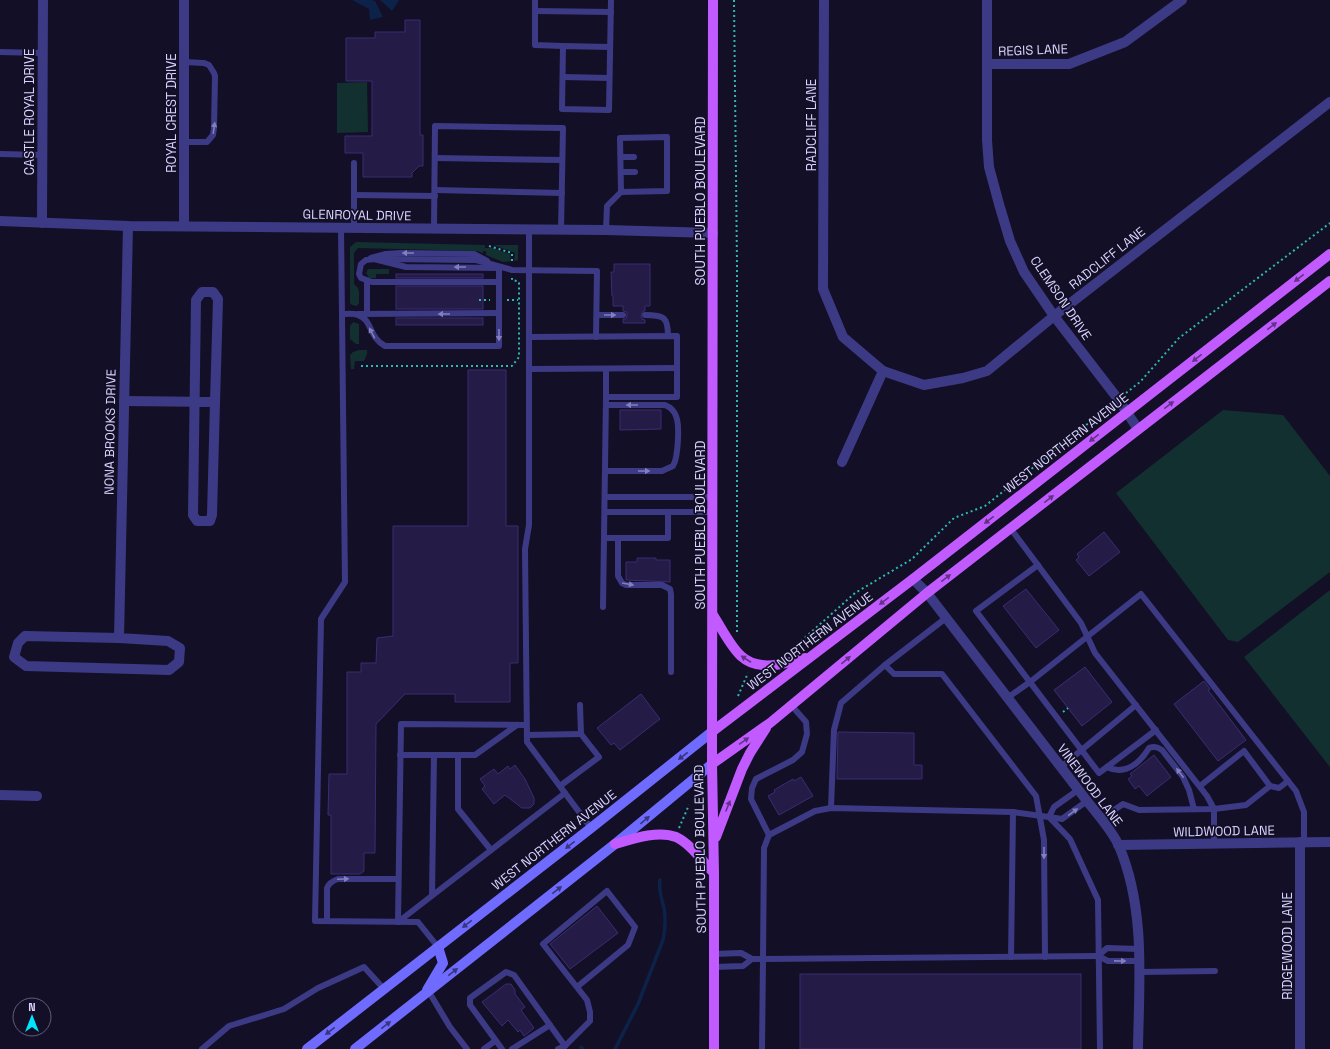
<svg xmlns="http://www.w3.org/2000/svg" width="1330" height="1049" font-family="'Space Grotesk',sans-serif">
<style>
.green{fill:#12302f}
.water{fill:#0c2248}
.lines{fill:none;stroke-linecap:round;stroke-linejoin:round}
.stream{stroke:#0c2248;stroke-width:3.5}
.building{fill:#241b47;stroke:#3b2d73}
.path{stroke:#2fb8b0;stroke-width:2;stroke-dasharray:2 3;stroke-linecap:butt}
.service{stroke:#3d3a85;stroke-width:6}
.minor{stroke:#3d3a85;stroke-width:10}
.tertiary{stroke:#3d3a85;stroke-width:10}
.secondary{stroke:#6f6bff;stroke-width:10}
.primary{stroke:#c25bff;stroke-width:10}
.oneway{fill:#837fbc}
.oneway2{fill:#623188}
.oneway3{fill:#38347d}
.labels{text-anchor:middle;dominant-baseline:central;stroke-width:3.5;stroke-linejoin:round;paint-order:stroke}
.street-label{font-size:13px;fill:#d9d4ff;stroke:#130f26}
</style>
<rect width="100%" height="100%" fill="#130f26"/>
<g class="green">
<polygon points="367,82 368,132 337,133 337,83"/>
<polygon points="356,242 485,245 485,248 492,248 510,254 511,261 503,262 486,255 486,251 483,251 483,253 477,251 358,248 354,253 354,284 358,288 359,292 359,303 357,306 352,305 350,303 350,247"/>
<polygon points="493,245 518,245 518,260 514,261 515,253 513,252"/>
<polygon points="368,269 389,269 389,274 376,274 376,278 369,278 366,273"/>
<polygon points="353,322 359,324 359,344 356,344 350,339 350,326"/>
<polygon points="359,350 367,350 367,354 364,361 355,361 354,369 351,369 350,355 353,352"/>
<polygon points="1223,410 1283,415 1330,476 1330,572 1238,642 1228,640 1116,493"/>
<polygon points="1330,590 1330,767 1244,657"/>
</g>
<g class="water">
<polygon points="352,0 372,0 375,1 383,17 370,20 369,9"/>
<polygon points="380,0 399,0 392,11"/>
</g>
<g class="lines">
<g class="stream">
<polyline points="581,1047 583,1049"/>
<path d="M615,1049L638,1004L663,940C665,930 666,919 664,908C662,899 658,890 660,880"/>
</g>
</g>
<g class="building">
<polygon points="405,20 420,20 420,135 423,135 423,166 419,166 412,173 412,177 363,177 363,153 345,153 345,136 372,136 372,81 346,81 346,38 375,38 375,32 405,32"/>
<polygon points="614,264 650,264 650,306 645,306 645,311 643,311 641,315 642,319 645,320 645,323 623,323 623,319 626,319 627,315 627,312 623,311 623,306 613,306 613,296 612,296 611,272 614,272"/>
<rect x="396" y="274" width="87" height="4"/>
<rect x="396" y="286" width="87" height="23"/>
<rect x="396" y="318" width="87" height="7"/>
<polygon points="468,370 506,370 506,526 518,526 518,663 510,663 510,702 455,702 455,694 405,694 376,724 375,853 364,853 364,871 360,874 331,874 331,815 328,815 329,774 347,774 347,672 361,672 361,663 376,663 377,638 393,636 393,526 468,526"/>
<polygon points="620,410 661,410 661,429 620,430"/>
<polygon points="1104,532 1120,552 1089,576 1076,560 1079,557 1077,554"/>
<polygon points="637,558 656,558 656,560 670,560 670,582 626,580 626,562 637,562"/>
<polygon points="1026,589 1059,630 1036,648 1003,606"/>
<polygon points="1085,667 1112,702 1082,726 1054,690"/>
<polygon points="1204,681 1210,689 1208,690 1246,740 1218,761 1174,704"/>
<polygon points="641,694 660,719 620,750 614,743 611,745 597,728"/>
<polygon points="838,732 914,733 914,765 922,765 922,779 837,779"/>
<polygon points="1154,755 1171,777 1147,796 1139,786 1135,789 1128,779 1132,776 1130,774"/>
<polygon points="515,765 525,779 534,798 534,804 530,808 522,808 505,795 494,804 482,789 485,786 480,779 494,769 498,774 508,766 510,769"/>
<polygon points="801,777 813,796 779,815 768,796 775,792 774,790 793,779 794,781"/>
<polygon points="597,906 618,933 570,969 550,944"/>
<rect x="800" y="974" width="281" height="75"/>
<polygon points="506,984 511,984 515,990 515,994 525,1007 521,1010 534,1028 524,1036 520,1030 518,1032 508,1020 502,1026 482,1002"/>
</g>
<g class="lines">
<g class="path">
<polyline points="734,0 737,264 737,632"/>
<polyline points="489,246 512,253 512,261"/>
<polyline points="479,300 490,300"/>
<polyline points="507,300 518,300"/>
<polyline points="361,366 512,366 519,357 519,282 517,281 512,280 512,278"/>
<polyline points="1126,393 1140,382 1179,338 1330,223"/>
<polyline points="790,651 855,593 912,559 954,518 985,506 1110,406"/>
<polyline points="738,696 748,673"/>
<polyline points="1063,712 1068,708"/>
<polyline points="679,828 689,805"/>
</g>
<g class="service">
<polyline points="535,0 535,45 563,46"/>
<polyline points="535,11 611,12"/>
<polyline points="610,47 563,46 562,109 609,110 611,0"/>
<polyline points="0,52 43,53"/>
<polyline points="563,77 609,78"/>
<polyline points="184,142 207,142 213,135 214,128 215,76 214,73 209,65 204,63 184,62"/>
<polyline points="0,154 42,155"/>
<polyline points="621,157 634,157"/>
<polyline points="435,158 562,160"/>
<polyline points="621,172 635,172"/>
<polyline points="435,190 562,193"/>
<polyline points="354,195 435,196"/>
<polyline points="341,228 345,582 321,619 315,921 418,922 438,947"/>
<polyline points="354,228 354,163"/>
<polyline points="434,229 435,126 563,128 561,230"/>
<polyline points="529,230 529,525 525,549 527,742 591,828"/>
<polyline points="606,230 607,206 621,192 620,138 667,137 667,191 621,192"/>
<polyline points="371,258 386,254 401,253 474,254 487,261"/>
<polyline points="385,259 476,260 512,270 597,271 596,337"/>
<polyline points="499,268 406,267 374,259 366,260 361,264 359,274 361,278 372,282 499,282"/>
<polyline points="367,281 367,314"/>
<path d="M342,314C347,314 353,313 358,315C372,319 369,338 385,346H499V268"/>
<polyline points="358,314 499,313"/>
<polyline points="597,315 623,315"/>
<path d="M645,315C664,315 668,317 668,336"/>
<polyline points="529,337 677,336 677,397 606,397 603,607"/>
<polyline points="529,369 677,368"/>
<polyline points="606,369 606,397"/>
<path d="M605,471H662L673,466C678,458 680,425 676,416C674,410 670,407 665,405H606"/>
<polyline points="605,497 713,497"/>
<polyline points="605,512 713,512"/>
<polyline points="1011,529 1081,623 1095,653 1207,796 1214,809 1214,844"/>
<polyline points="604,538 668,538 668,512"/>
<polyline points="618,538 618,576 622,583 626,585 662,585 670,589 671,594 671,672"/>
<polyline points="1038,565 976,611 1099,773 1156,730"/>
<polyline points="885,665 946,618"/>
<polyline points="1007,698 1030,682 1141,594 1296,791 1304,812 1304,842"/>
<polyline points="791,705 806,722 807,734 802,752 793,760 756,779 752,788 751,799 769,835 815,811 831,808 1013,812 1049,817 1070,839 1098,900 1100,1049"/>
<polyline points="527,735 581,734"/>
<polyline points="400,755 475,755 517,725"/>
<polyline points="458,755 458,809 491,850"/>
<polyline points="1061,767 1136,705"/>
<path d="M1107,767C1125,776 1140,763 1149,748C1154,746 1157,747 1162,750L1183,777L1189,790L1194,809"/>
<polyline points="560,786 599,757 581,734 580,705"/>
<polyline points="1200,786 1244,751 1270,786 1279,788 1288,781"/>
<polyline points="1078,790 1054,807 1049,817 1062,819 1087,801"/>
<polyline points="831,808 834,730 841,703 885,665 894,674 942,674 1036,796 1044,840 1045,957"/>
<polyline points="1101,819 1123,804 1139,810 1214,809 1246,805 1270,786"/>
<polyline points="432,895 434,755"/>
<path d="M327,921V888C329,883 332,881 338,879H398"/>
<polyline points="398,922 401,724 526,725"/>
<polyline points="398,922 565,793"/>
<polyline points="714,954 741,953 752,959 743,966 714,967"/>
<polyline points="1011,957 1013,812"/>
<polyline points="752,959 763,959 764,848 769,835"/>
<polyline points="1139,961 1108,961 1098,956 1107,948 1139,949"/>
<polyline points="1139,972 1215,971"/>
<polyline points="429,992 450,1027 467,1049"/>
<polyline points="202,1049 229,1026 284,1009 318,988 364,967 384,989"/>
<polyline points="484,1049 495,1041"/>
<polyline points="502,1049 470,1005 470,998 506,972 514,975 565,1046"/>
<polyline points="512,1049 550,1025"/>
<polyline points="558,1049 565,1046 590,1021 590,1012 587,1000 543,944 607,891 635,927 628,945 577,987"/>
<polyline points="762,1049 763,959 1098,956"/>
</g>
<g class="minor">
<polyline points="824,0 823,289 843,337 883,371"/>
<polyline points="987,0 987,140 989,167 999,204 1010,241 1024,272 1054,316 1118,399 1138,429"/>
<polyline points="987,64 1069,64 1125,42 1182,0"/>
<polyline points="0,221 128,226 606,230 713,233"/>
<polyline points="42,223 43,0"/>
<polyline points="184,226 184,0"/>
<polyline points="124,401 215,402 218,299 213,292 202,292 196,300 193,515 197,521 210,521 212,515 215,402"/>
<polyline points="842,462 883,371 924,385 963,378 987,371 1054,316 1330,102"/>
<polyline points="119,638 25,636 18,643 14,657 26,666 169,670 179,662 180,648 168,641 119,638 128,226"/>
<polyline points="0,795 37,796"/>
<polyline points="1118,845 1330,842"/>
<polyline points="1300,1049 1300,842"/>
</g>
<path class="tertiary" d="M913,579L927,593L1087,801C1098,815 1112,830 1119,846C1146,910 1139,981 1138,1049"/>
<g class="secondary">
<polyline points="427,990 443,963 438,947"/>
<polyline points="307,1049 591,828 713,731"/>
<polyline points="355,1049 615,844 712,764"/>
</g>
<g class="primary">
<polyline points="713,0 712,764 714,873 714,1049"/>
<path d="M713,615C721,627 730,646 741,656C758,672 785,664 805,658"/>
<polyline points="713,731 913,579 1330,254"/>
<polyline points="712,764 770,723 927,593 1330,281"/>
<polyline points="716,837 742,769 750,753 766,728"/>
<path d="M615,844C632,839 658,830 676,837C691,844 703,862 714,873"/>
</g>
</g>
<defs><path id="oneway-solid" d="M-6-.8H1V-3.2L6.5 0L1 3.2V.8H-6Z"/></defs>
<g class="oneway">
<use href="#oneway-solid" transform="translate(214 128) rotate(-82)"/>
<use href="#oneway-solid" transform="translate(408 253) rotate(-180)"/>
<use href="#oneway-solid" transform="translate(460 267) rotate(-180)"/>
<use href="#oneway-solid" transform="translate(444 314) rotate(180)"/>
<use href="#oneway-solid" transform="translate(610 315)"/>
<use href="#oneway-solid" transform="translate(372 333) rotate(-117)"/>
<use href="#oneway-solid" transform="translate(499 335) rotate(90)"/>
<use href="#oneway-solid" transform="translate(632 405) rotate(-180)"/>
<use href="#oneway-solid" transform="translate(644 471)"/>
<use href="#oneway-solid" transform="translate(628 584) rotate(10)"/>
<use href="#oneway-solid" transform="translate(1180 773) rotate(-127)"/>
<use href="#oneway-solid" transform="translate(1073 812) rotate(-36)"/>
<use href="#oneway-solid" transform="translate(1044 853) rotate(90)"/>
<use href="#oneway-solid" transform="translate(343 879) rotate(-2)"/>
<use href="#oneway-solid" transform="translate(1120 961) rotate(1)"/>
</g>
<g class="oneway2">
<use href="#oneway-solid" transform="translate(1299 278) rotate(142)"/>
<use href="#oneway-solid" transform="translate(1272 326) rotate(-38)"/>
<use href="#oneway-solid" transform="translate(1197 358) rotate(142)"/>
<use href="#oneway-solid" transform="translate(1169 405) rotate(-37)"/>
<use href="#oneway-solid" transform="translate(1094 438) rotate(142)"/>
<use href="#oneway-solid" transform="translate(1049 499) rotate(-38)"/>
<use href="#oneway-solid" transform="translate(989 520) rotate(142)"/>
<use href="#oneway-solid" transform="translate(946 578) rotate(-37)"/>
<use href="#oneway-solid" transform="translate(884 601) rotate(143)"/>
<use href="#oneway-solid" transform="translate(746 659) rotate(-147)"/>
<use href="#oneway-solid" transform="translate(846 660) rotate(-40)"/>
<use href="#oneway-solid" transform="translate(744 741) rotate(-35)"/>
<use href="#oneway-solid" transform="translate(728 806) rotate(-68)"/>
</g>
<g class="oneway3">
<use href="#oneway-solid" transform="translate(683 756) rotate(142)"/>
<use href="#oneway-solid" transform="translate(645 820) rotate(-40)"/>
<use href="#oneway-solid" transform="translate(570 845) rotate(142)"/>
<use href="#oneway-solid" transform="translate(557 890) rotate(-38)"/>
<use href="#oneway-solid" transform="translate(467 924) rotate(142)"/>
<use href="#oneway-solid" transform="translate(453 972) rotate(-38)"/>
<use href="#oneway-solid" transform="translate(386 1025) rotate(-38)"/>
<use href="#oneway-solid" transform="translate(330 1031) rotate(142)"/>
</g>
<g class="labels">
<g class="street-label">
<text transform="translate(1033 50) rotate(-2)">REGIS LANE</text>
<text transform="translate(29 112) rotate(-90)">CASTLE ROYAL DRIVE</text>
<text transform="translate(171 113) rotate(-90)">ROYAL CREST DRIVE</text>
<text transform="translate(811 125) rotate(-90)">RADCLIFF LANE</text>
<text transform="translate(700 201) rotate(-90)">SOUTH PUEBLO BOULEVARD</text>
<text transform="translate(357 215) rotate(1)">GLENROYAL DRIVE</text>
<text transform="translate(1107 258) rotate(-38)">RADCLIFF LANE</text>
<text transform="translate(1061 298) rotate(56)">CLEMSON DRIVE</text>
<text transform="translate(110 432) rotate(-89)">NONA BROOKS DRIVE</text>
<text transform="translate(1066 443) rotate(-38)">WEST NORTHERN AVENUE</text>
<text transform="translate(700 525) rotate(-90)">SOUTH PUEBLO BOULEVARD</text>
<text transform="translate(810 641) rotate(-37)">WEST NORTHERN AVENUE</text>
<text transform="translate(1090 785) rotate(53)">VINEWOOD LANE</text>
<text transform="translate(1224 831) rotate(-1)">WILDWOOD LANE</text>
<text transform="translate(554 840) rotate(-38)">WEST NORTHERN AVENUE</text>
<text transform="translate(700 849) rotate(-91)">SOUTH PUEBLO BOULEVARD</text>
<text transform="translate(1287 946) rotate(-90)">RIDGEWOOD LANE</text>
</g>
</g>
<g transform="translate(32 1017)"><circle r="19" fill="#130f26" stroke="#625e7d"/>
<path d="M0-3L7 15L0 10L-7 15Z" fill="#00e5ff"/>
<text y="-6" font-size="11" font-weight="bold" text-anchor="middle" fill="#d9d4ff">N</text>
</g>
</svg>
